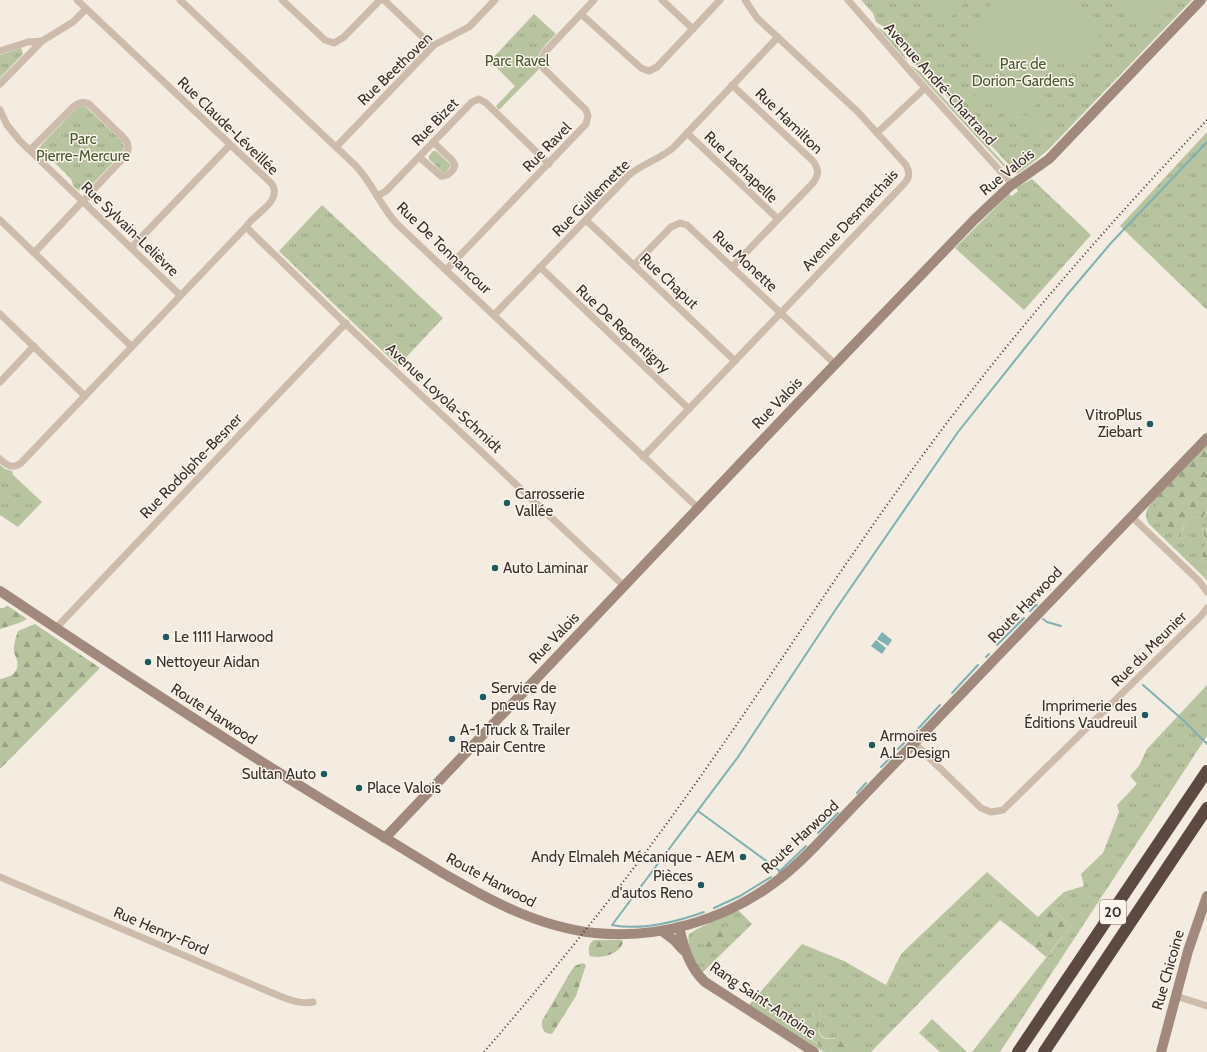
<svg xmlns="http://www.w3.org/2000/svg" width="1207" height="1052" font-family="Cabin,sans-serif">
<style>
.grass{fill:url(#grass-tufts)}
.forest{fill:url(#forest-firs)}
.pitch{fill:#b8c4a0}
.water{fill:#7fb0b2}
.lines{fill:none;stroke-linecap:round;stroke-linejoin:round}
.stream{stroke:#7fb0b2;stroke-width:2}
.street{stroke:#cdbbac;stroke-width:7}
.secondary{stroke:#a18a7d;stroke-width:10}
.highway{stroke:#5c4a42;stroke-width:12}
.rail{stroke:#3b302b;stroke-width:2;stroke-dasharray:1 3;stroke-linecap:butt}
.poi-dot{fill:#1f5a5e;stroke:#fbf5ee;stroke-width:1.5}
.labels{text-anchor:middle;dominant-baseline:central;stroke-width:3;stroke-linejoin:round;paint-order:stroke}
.shield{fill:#fbf5ee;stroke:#756b66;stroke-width:1}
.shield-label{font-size:14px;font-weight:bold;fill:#3b302b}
.park-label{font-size:15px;fill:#4a5a2e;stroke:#fbf5ee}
.street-label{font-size:15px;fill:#3b302b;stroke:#fbf5ee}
.poi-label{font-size:15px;fill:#3b302b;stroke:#fbf5ee;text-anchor:start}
</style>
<defs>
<pattern id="grass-tufts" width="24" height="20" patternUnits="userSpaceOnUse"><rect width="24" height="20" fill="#b8c4a0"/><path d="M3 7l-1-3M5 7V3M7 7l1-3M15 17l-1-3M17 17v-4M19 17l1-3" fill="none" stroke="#97a083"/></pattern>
<pattern id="forest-firs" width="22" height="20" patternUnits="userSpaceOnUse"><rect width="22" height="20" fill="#b8c4a0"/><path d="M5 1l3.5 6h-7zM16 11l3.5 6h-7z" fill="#97a083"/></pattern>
</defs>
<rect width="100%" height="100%" fill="#f4ebe1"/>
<g class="grass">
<polygon points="861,0 1192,0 1048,150 1031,164 1017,174 921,68 912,63 906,51 884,27 876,22 873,13"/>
<path d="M534,14L556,34C546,45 533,54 539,69L499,110L496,106L515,86L490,61Z"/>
<path d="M877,27C887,31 903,51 907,61Z"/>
<polygon points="21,48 23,54 0,78 0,55"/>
<polygon points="910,65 919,71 1008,168 1006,169"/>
<polygon points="81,106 86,107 122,141 124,147 123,152 88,189 83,191 78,190 74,187 71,179 53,161 43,157 40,154 39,148 43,143 76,109"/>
<polygon points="1207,132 1207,310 1120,226"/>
<polygon points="433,151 436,151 451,165 446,172 442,172 429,159 429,156"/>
<polygon points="1032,179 1091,235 1024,310 955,248 1009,194 1012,196 1018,191 1016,188"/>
<polygon points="322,205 443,318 398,366 279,251"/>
<polygon points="0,465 5,469 12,471 13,475 42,502 18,527 0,515"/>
<path d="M1158,496L1180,540C1185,523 1183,517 1203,517L1207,509V530L1202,527L1206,545L1202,556L1203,569L1207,572V580L1149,524C1141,512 1150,505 1158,496Z"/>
<polygon points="1207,685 1207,736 1000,1052 972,1052 1071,926 1049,906 1064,892 1084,886 1081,874 1103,853 1119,812 1117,805 1137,784 1130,776 1139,766 1147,749"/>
<path d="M987,872L1038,917L1043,912L1053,922L1032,945L1000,920L871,1052H851L835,1038C814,1042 818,1024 822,1010L813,1014L809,1023L804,1028C807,1040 821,1046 831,1052H824L749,1005L802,944L844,961L886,985L901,954Z"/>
<path d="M738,910L752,924L702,973C695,962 686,947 689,934L697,929Z"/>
<polygon points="932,1019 967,1052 940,1052 919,1033"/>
</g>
<g class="forest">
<path d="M1207,445V509L1203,517C1184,517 1184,523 1180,540L1154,515L1158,496Z"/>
<polygon points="1202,526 1207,530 1207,572 1203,569 1202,556 1206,545"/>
<polygon points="8,606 27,619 19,623 0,629 0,608 3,608"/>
<path d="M35,624L100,668L0,769V679C9,678 20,673 17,661C17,658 15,656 14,652C13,644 16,638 18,631Z"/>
<polygon points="1049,906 1071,926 1046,957 1032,945 1052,922 1043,912"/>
<path d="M727,926L731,928C726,939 717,950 704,946L703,942L708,935Z"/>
<path d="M594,940H622L623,943C618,955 601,959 590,956C588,949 588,944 594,940Z"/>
<path d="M582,963L586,965L576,996L552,1034C544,1034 541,1029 542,1021L571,971L575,966Z"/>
<path d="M818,1010H822C820,1018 813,1039 828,1039C838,1039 840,1036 849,1043L848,1048L851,1052C845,1052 838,1052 832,1052C824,1050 806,1036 804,1028C809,1022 812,1015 818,1010Z"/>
</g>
<g class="pitch">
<polygon points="931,0 967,0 950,18"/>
<path d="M996,0H1067L1102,32C1092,44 1082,53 1068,60C1032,79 987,65 961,36Z"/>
<polygon points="1124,0 1173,0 1145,30 1119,5"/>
<polygon points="978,72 1039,81 1035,110 974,101"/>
<polygon points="1019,115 1046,117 1046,135 1018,133"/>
</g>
<g class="water">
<polygon points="882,632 892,640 888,646 877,639"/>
<polygon points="876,640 886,648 882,654 871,646"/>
</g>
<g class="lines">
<g class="stream">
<polyline points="1030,611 1035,606 1037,605"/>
<polyline points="1043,619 1047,622 1061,626"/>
<polyline points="997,645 1024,618"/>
<polyline points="986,657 989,654"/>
<polyline points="1143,685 1183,720 1207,744"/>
<polyline points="952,693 978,665"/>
<polyline points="915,732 940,705"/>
<polyline points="898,749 904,743"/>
<polyline points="881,767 889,759"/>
<polyline points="857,793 866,783"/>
<polyline points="698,811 780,871"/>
<polyline points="818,833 838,813"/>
<polyline points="779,872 806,846"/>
<polyline points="714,908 740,896 771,877"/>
<path d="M704,912C676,922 642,931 612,925L738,757L836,609L958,432L1067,295L1111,243L1207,142"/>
</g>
<g class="street">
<path d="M180,0L355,165C372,182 380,206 397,224L698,508"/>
<polyline points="282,0 325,40 334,43 344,37 380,0"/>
<polyline points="384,0 432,46"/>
<polyline points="662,0 693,29"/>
<polyline points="848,0 917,79 1012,184"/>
<polyline points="581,14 641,68 649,71 657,67 720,0"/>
<polyline points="0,51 28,42 42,41"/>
<polyline points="0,84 42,41 73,22 86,9"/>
<path d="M732,85L813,161C819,169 819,175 813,183L732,267"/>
<polyline points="0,110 7,125 20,141 180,295"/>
<polyline points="687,133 778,219"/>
<polyline points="877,133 925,88"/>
<polyline points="336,147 434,45 469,27 495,0"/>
<path d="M30,150L73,107C78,103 83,101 89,104L123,137C129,143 130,149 125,156L34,253"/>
<path d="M419,157L441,176C447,177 454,171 455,165L452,160L433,142"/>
<polyline points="377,196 386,191 472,102 479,99 486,103 549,164"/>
<polyline points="0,220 131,346"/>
<polyline points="586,220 735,361"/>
<polyline points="246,227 352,330 624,586"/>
<polyline points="131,248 230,145"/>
<polyline points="634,265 671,227 680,223 687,225 835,364"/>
<polyline points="540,267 689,409"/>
<path d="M446,270L586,124L588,116L586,110L544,69C540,64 541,58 545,52L594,0"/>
<polyline points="0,314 85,396"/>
<path d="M494,315L629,175C643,163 661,159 674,147L778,37"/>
<polyline points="0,382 34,346"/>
<path d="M643,457L902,186C909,179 911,174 906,165L858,112L757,18L745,0"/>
<path d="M0,459C7,466 13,469 21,463L246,227C253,214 283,202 272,184L77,0"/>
<polyline points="1132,517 1199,581 1207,592"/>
<polyline points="56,628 346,323"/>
<polyline points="914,743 981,808 991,812 1003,810 1201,616 1207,608"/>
<path d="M0,877L270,992C283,997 298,1005 313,1002"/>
<polyline points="1176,996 1207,1006"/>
</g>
<g class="secondary">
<path d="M0,591C118,669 235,747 356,820C384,837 413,855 441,872C489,900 538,927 595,933C658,939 723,921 774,883C792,870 808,854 823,838L1207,438"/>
<polyline points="385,838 794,407 974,220 1009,187 1049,159 1201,0"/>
<path d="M679,927C684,948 689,967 705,982L814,1052"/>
<polyline points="662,931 674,940 683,950"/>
<polyline points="1161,1052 1188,951 1207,896"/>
</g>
<g class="highway">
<polyline points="1018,1052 1207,771"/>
<polyline points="1044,1052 1207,808"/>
</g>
<path class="rail" d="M484,1052C554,971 621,888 683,801C765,687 840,568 923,455C1010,336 1106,227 1207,120"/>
</g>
<g class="poi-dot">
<circle cx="1150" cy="424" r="4"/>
<circle cx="507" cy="503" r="4"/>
<circle cx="495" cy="568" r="4"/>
<circle cx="166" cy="637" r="4"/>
<circle cx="148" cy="662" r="4"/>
<circle cx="483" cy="697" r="4"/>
<circle cx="1145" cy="715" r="4"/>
<circle cx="452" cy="739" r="4"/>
<circle cx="872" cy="745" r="4"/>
<circle cx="324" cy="774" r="4"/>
<circle cx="359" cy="788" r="4"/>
<circle cx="743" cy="857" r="4"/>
<circle cx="701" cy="885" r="4"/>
</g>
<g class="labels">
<rect class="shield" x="1100" y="900" width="26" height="24" rx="3"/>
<g class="shield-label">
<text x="1113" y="912">20</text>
</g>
<g class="park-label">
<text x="517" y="61">Parc Ravel</text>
<text x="1023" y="64">Parc de<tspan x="1023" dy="17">Dorion-Gardens</tspan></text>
<text x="83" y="139">Parc<tspan x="83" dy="17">Pierre-Mercure</tspan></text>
</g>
<g class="street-label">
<text transform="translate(395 69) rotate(-44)">Rue Beethoven</text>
<text transform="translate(940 84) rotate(48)">Avenue André-Chartrand</text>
<text transform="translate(789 121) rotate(44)">Rue Hamilton</text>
<text transform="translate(435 122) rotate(-46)">Rue Bizet</text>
<text transform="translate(228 126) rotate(44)">Rue Claude-Léveillée</text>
<text transform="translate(547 147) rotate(-46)">Rue Ravel</text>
<text transform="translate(741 167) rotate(44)">Rue Lachapelle</text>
<text transform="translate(1007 172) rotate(-39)">Rue Valois</text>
<text transform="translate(591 198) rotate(-45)">Rue Guillemette</text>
<text transform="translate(850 220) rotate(-47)">Avenue Desmarchais</text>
<text transform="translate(130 229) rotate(44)">Rue Sylvain-Lelièvre</text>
<text transform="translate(444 248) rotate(44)">Rue De Tonnancour</text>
<text transform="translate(745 261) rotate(43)">Rue Monette</text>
<text transform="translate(669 281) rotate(43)">Rue Chaput</text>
<text transform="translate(623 329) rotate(43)">Rue De Repentigny</text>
<text transform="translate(444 398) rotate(43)">Avenue Loyola-Schmidt</text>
<text transform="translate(777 403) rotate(-46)">Rue Valois</text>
<text transform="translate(191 466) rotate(-46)">Rue Rodolphe-Besner</text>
<text transform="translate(1025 605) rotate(-46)">Route Harwood</text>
<text transform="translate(554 638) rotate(-46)">Rue Valois</text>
<text transform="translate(1149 649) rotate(-45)">Rue du Meunier</text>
<text transform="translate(214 714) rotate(33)">Route Harwood</text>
<text transform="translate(800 837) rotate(-43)">Route Harwood</text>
<text transform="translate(491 880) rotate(28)">Route Harwood</text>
<text transform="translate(161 931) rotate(23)">Rue Henry-Ford</text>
<text transform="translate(1168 970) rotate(-74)">Rue Chicoine</text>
<text transform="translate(763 1000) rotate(34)">Rang Saint-Antoine</text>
</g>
<g class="poi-label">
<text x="1142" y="415" text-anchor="end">VitroPlus<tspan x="1142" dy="17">Ziebart</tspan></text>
<text x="515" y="494">Carrosserie<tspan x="515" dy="17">Vallée</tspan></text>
<text x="503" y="568">Auto Laminar</text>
<text x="174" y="637">Le 1111 Harwood</text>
<text x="156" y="662">Nettoyeur Aidan</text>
<text x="491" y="688">Service de<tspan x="491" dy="17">pneus Ray</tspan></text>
<text x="1137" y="706" text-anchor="end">Imprimerie des<tspan x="1137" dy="17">Éditions Vaudreuil</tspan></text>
<text x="460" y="730">A-1 Truck &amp; Trailer<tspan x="460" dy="17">Repair Centre</tspan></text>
<text x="880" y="736">Armoires<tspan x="880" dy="17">A.L. Design</tspan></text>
<text x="316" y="774" text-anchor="end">Sultan Auto</text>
<text x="367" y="788">Place Valois</text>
<text x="735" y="857" text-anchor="end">Andy Elmaleh Mécanique - AEM</text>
<text x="693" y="876" text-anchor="end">Pièces<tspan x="693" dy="17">d'autos Reno</tspan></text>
</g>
</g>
</svg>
